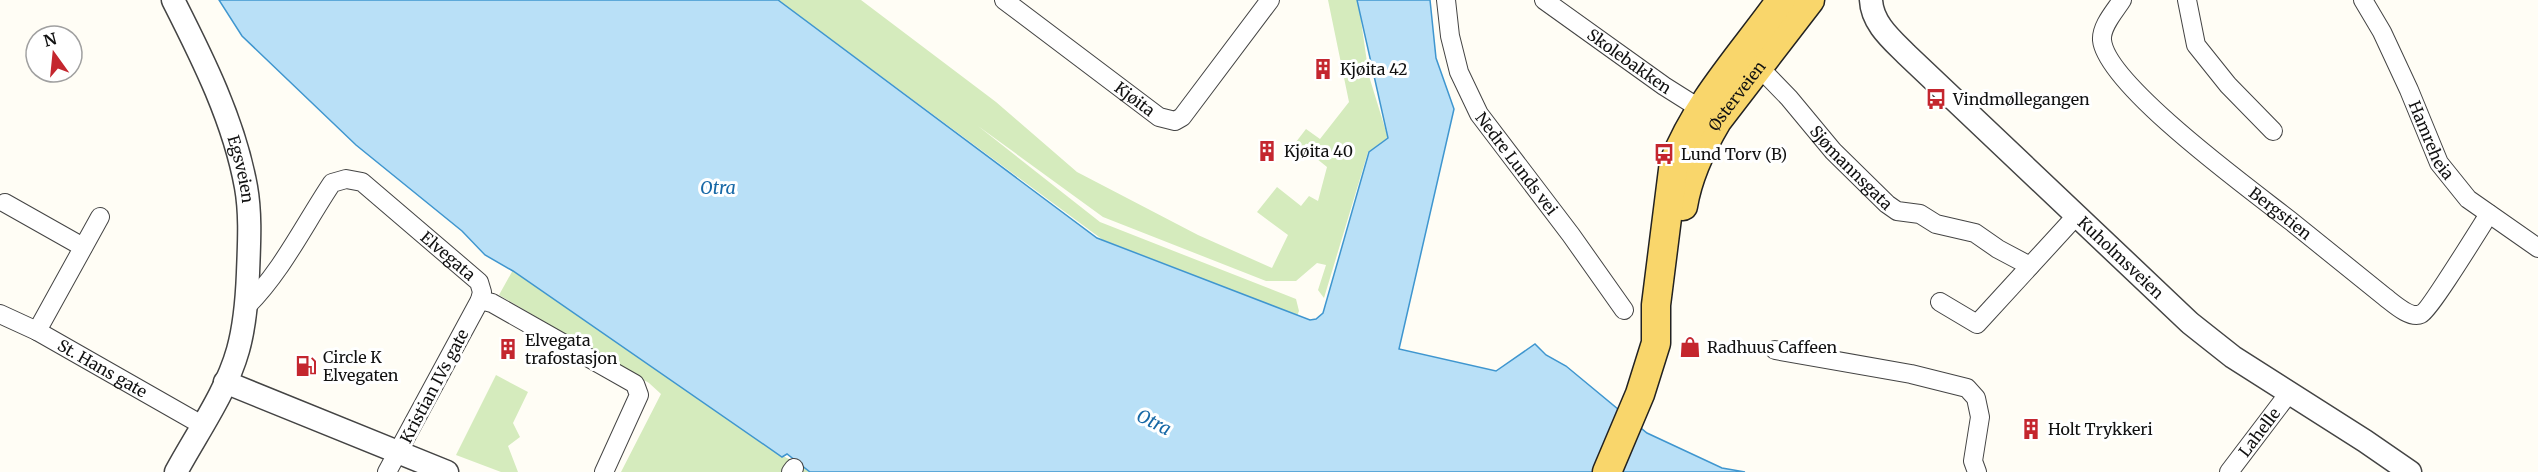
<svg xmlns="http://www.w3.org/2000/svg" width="2538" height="472" font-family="Merriweather,serif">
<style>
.green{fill:#d5ebbd}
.water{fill:#b9e0f7;stroke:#3f96cf;stroke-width:1.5}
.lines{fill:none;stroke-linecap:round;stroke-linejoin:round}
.minor-casing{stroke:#444;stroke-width:20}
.tertiary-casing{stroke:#444;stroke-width:25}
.primary-casing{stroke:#222;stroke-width:31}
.minor{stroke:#fff;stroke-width:18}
.tertiary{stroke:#fff;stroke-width:22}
.primary{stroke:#f9d66b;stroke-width:28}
.labels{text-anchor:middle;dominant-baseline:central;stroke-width:6;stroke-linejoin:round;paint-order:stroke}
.street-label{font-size:16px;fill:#111;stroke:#fff}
.poi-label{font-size:16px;fill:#111;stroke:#fff;text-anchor:start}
.water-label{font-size:18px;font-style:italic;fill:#1768a6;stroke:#fff}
</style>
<rect width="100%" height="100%" fill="#fffdf5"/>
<g class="green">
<polygon points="778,0 861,0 996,102 1077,172 1198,235 1272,268 1288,235 1257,212 1277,187 1301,206 1309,196 1318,201 1327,167 1296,142 1306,129 1320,139 1349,102 1328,0 1358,0 1369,76 1388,138 1368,152 1324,298 1318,290 1326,265 1317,263 1296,281 1266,281 1103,217 978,126 1100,222 1296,299 1299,311 1297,316 1103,240"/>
<polygon points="513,270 785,457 814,472 621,472 661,394 649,383 499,295"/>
<polygon points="496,375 528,392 513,423 520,437 508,446 518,472 501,472 456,455"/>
</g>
<polygon class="water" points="219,0 778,0 1097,238 1310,320 1316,319 1323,313 1369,152 1388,138 1357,0 1430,0 1436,58 1454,109 1399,349 1496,371 1535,344 1546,355 1566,366 1647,433 1722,468 1745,472 810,472 787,454 782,457 513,271 485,255 462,231 356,145 242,36"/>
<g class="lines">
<defs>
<g id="minor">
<path id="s1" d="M1004,0L1159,117L1175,121L1182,117L1270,0"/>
<path id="s2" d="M1446,0L1450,36L1459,72L1479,114L1571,235L1624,310"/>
<path id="s3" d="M1544,0L1664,86L1710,115"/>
<path id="s4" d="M2122,0C2115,11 2101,26 2102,40C2106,85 2254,192 2292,222C2323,247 2354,272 2385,297C2393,303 2410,319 2421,314C2429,311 2480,228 2489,214"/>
<polyline points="2187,0 2196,45 2228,85 2273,131"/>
<path id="s5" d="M2363,0L2382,32L2409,90L2439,163L2468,199L2538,248"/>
<path id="s6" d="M1758,66L1789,98L1833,151L1887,204L1897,211L1920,214L1936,224L1975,233L1998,249L2030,266"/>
<polyline points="5,203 83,247"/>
<polyline points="480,300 492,303 635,384 639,395 604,472"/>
<polyline points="1940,302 1977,324 2076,216"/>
<path id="s7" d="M247,306C282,271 304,225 332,183L346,179L362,182L479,282L482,292L480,300L387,472"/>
<path id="s8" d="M0,314L37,331L202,425"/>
<polyline points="37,331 100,217"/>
<polyline points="1775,350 1911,374 1967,388 1976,398 1980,417 1973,461 1977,472"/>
<polyline points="791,472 794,468"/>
<path id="s9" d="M2229,472L2289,393"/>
</g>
<g id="tertiary">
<path id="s10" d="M173,0C203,59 234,121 246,187C251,215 249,245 248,273C247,299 245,325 238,350C226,393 197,433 176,472"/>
<path id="s11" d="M1871,0C1872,23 1891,39 1906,54L2190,323L2233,357L2365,441L2410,472"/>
<polyline points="225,382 447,472"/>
</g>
<g id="primary">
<path id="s12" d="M1683,206C1688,175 1701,148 1717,121L1810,0"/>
<path d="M1607,472L1640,394L1656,343V305L1674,162C1697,102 1744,52 1781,0"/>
</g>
</defs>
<use href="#minor" class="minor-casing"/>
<use href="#tertiary" class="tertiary-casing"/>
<use href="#primary" class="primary-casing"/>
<use href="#minor" class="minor"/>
<use href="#tertiary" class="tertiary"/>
<use href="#primary" class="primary"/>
</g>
<defs>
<symbol id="building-bare" viewBox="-9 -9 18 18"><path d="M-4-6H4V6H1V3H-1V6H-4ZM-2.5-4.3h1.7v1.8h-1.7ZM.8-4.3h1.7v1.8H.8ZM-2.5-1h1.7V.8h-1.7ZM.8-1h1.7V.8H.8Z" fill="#c4262e" stroke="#fff" stroke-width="2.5" paint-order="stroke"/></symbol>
<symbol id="bus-bare" viewBox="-9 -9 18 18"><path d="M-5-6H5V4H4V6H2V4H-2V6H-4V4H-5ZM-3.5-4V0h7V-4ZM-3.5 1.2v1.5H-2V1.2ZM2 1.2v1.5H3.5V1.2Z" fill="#c4262e" stroke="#fff" stroke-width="2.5" paint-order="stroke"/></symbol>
<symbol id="shop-bare" viewBox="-9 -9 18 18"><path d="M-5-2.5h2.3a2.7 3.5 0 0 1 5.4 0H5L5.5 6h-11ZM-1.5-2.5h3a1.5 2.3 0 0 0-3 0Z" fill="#c4262e" stroke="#fff" stroke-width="2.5" paint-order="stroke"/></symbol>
<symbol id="fuel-bare" viewBox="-9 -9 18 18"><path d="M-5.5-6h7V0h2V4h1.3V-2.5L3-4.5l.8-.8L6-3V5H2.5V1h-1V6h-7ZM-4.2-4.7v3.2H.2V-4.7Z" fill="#c4262e" stroke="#fff" stroke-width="2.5" paint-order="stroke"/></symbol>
</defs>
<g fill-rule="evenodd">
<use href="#building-bare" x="1308" y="54" width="30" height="30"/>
<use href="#bus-bare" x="1921" y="84" width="30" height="30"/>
<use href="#building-bare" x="1252" y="136" width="30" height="30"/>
<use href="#bus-bare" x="1649" y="139" width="30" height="30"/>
<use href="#shop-bare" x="1675" y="332" width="30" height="30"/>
<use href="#building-bare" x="493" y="334" width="30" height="30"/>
<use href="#fuel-bare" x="291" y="351" width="30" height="30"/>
<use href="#building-bare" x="2016" y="414" width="30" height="30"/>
</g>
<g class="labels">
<g class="street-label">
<text stroke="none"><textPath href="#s3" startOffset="105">Skolebakken</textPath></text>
<text stroke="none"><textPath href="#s12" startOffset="124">Østerveien</textPath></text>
<text stroke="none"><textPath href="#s1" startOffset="164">Kjøita</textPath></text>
<text stroke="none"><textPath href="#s5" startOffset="156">Hamreheia</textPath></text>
<text stroke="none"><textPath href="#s2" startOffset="182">Nedre Lunds vei</textPath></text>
<text stroke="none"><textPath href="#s6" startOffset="138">Sjømannsgata</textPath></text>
<text stroke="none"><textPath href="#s10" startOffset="183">Egsveien</textPath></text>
<text stroke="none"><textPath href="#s4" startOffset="297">Bergstien</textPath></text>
<text stroke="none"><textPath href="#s7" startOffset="294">Elvegata</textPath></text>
<text stroke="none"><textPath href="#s11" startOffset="362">Kuholmsveien</textPath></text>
<text stroke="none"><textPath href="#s8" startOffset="116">St. Hans gate</textPath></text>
<text transform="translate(434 386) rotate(-62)">Kristian IVs gate</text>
<text stroke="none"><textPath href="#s9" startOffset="50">Lahelle</textPath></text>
</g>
<g class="poi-label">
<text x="1340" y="69">Kjøita 42</text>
<text x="1953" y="99">Vindmøllegangen</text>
<text x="1284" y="151">Kjøita 40</text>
<text x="1681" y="154">Lund Torv (B)</text>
<text x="525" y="340">Elvegata<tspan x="525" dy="18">trafostasjon</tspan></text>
<text x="1707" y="347">Radhuus Caffeen</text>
<text x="323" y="357">Circle K<tspan x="323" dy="18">Elvegaten</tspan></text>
<text x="2048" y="429">Holt Trykkeri</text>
</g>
<g class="water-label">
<text x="718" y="187">Otra</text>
<text transform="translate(1154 422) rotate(27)">Otra</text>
</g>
</g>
<g transform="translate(54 54) rotate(345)"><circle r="28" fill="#ffffff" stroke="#a0a0a0" stroke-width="1.5"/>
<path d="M0-4.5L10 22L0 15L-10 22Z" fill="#c4262e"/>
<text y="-9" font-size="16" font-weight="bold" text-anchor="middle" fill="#111111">N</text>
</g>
</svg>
